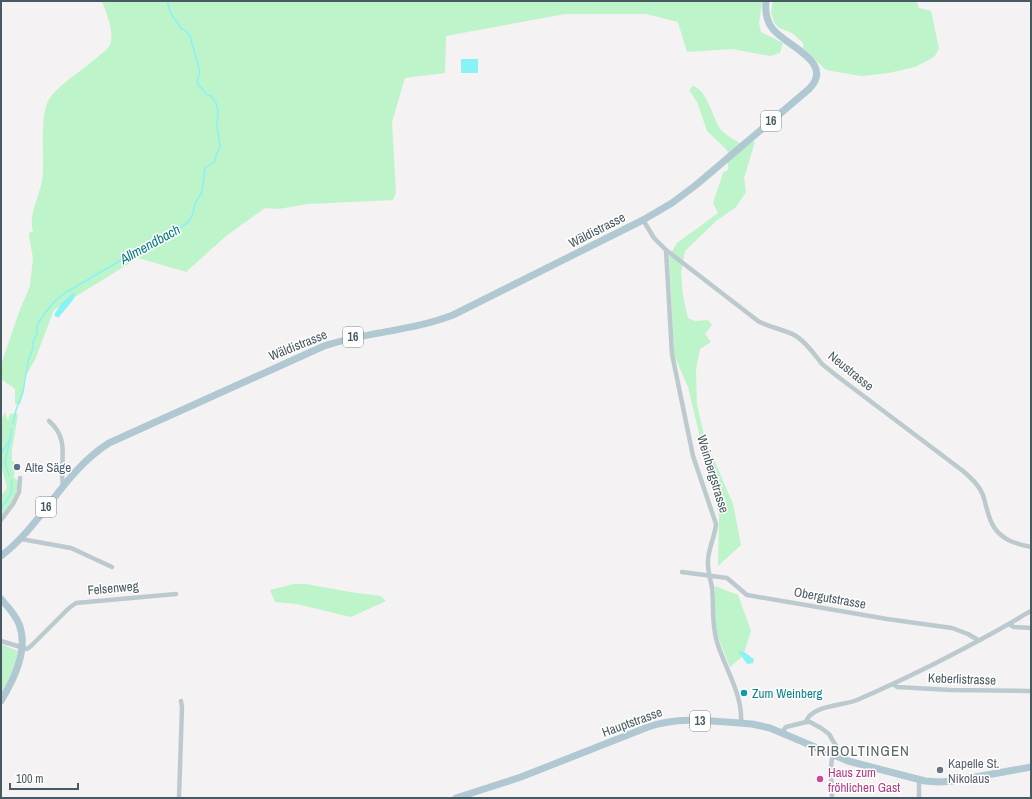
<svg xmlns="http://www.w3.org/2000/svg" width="1032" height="799" font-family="'Archivo Narrow',sans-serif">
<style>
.green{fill:#bef4c9}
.water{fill:#88f2f4}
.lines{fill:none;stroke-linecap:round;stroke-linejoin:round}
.stream{stroke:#88f2f4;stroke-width:1.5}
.minor{stroke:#bccacf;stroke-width:4.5}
.primary{stroke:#b0c8d2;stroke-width:7}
.service-dot{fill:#5c6f8a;stroke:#fff;stroke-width:1.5}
.culture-dot{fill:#0f9aa8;stroke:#fff;stroke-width:1.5}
.worship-dot{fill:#6b7280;stroke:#fff;stroke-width:1.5}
.hotel-dot{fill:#d1479c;stroke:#fff;stroke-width:1.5}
.labels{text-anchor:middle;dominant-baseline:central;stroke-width:3;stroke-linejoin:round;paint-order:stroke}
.shield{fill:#fff;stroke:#7f8c90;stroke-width:1}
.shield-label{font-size:12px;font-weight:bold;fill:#485a61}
.street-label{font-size:13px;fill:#485a61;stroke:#fff}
.service-label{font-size:13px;fill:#4e5e75;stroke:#fff;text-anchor:start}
.culture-label{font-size:13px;fill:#0d838f;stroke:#fff;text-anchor:start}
.worship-label{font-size:13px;fill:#5b616d;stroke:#fff;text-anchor:start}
.hotel-label{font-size:13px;fill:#b23c85;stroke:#fff;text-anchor:start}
.water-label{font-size:14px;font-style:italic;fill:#067d80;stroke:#fff}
.quarter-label{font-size:15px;letter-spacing:1px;fill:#5d6467;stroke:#fff}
</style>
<rect width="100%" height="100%" fill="#f4f2f2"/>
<g class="green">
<path d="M102,1H762L759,23L761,32L783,43L780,53L770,56L732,49L687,52L678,22L646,14H565L446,36L445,73L405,78L392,122L396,193L393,200L308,204L278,209L265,208L226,236L186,272L138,258L54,310L35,360L25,377L24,391L20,404L17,405L15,403V389L1,379V365L19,312L30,286L33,258L29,236L30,232H33C28,216 39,197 42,181C46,159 37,112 52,95C66,79 86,68 101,54C104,52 108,48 110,45C115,32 106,13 102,1Z"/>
<polygon points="773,1 916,1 919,8 931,11 939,49 934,57 915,67 889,73 861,76 826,70 803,48 803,43 792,33 779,28 774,22 771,12"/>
<path d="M693,86C708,90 713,121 722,131C727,136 735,140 741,144L729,154L726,149L707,131L697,102L689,90Z"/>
<polygon points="752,141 755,142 744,178 746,192 736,207 716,221 685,251 681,273 683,296 688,318 695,321 708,320 712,325 705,334 711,342 700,349 696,370 697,405 705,439 733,504 741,545 718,566 719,516 688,387 674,355 669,257 677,243 718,213 713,203 723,173 728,170 728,162"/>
<path d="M5,412L8,421L10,414L16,413L18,415L12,449V461L15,462L14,478L18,481C17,498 11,505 1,517V496L7,488L1,465V420Z"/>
<polygon points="294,584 306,584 350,592 381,596 386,601 351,617 297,604 275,602 270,590"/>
<polygon points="715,586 738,595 751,631 743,656 730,667 717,635 715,623"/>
<polygon points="1,644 18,651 15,665 1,695"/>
</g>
<g class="water">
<rect x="461" y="59" width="17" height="14"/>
<polygon points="73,293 75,295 73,300 58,318 54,315 61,304"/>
<path d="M738,651C744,650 749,656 754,659L753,663L747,664Z"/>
</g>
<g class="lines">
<g class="stream">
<polyline points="13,424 16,410 23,392 28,361 33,348 33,341 37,334 37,325 45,313 55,301 65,293 128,256 158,237 177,229 187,223 192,216 195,204 202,192 205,168 214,162 220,146 217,126 218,111 216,103 211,96 206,94 198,84 197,80 200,72 190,36 185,30 182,29 171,14 167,1"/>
<polyline points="1,454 9,441"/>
<polyline points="9,476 5,463 11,434 11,428"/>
<path d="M1,508C8,499 14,492 11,480"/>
</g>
<g class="minor">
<path d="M643,220L654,238L666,250L758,321C770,328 784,329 796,336C807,343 814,354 822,364C827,368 832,372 837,376L963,471C971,478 979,485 983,495C988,511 989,528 1005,538C1012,543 1022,545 1031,547"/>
<path d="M666,250L672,354L693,456L716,524C715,536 709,547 708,559C707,568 710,578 712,587C714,605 711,623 717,642C725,669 743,694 741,723"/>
<path d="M49,421C71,440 59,461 63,486"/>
<polyline points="1,520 13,504 19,492 20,478"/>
<polyline points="21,539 71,548 112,567"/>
<polyline points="682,572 727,578 747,595 887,619 952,628 968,634 978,640"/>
<polyline points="1009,624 1014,627 1031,628"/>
<polyline points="1,641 27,649 31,646 69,608 76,603 176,594"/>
<polyline points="893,684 897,687 951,690 1031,691"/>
<path d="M806,722C811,705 843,706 857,700C908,678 959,652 1007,625C1015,621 1023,615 1031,611"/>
<polyline points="781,733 786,727 806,722 810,722 821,728 829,734 839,751 838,755 832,758 831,767 832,798"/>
<polyline points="919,780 919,798"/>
<polyline points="179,798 182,707 181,701"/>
</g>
<g class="primary">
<path d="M1,556C44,523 63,472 109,443L324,346C366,332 412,331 453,315L643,220L672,203L696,185L809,89C836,62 785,46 772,28C766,20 765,11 766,1"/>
<path d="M1,599C8,607 15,614 19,624C29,649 14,679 1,701"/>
<path d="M456,798L521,777L648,727C682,715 717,722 752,724L770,728L848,761L925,781L939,782L953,781L1031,767"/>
</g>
</g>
<circle class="service-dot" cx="17" cy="467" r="4"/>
<circle class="culture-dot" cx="744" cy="693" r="4"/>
<circle class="worship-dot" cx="940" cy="770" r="4"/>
<circle class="hotel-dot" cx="820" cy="779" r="4"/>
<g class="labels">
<g class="shield">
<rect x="761" y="111" width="20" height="20" rx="3"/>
<rect x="343" y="327" width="20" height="20" rx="3"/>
<rect x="36" y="497" width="20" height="20" rx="3"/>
<rect x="690" y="711" width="20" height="20" rx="3"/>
</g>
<g class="shield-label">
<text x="771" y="121">16</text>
<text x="353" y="337">16</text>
<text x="46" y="507">16</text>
<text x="700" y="721">13</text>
</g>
<g class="street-label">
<text transform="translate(597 230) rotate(-27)">Wäldistrasse</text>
<text transform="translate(298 345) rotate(-22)">Wäldistrasse</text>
<text transform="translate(851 371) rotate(39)">Neustrasse</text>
<text transform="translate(713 474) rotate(73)">Weinbergstrasse</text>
<text transform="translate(113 588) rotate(-5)">Felsenweg</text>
<text transform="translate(830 598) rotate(10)">Obergutstrasse</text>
<text transform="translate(962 679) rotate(2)">Keberlistrasse</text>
<text transform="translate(632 722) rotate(-20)">Hauptstrasse</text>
</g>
<g class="service-label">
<text x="25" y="467">Alte Säge</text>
</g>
<g class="culture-label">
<text x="752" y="693">Zum Weinberg</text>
</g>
<g class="worship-label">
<text x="948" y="763">Kapelle St.<tspan x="948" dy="15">Nikolaus</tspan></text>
</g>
<g class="hotel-label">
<text x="828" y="772">Haus zum<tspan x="828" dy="15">fröhlichen Gast</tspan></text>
</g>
<g class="water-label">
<text transform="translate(150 244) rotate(-29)">Allmendbach</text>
</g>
<g class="quarter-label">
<text x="859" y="750">TRIBOLTINGEN</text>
</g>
</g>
<rect width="1032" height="799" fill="none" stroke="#485a61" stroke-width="4"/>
<path d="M10 783v6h68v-6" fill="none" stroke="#485a61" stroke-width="2"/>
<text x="16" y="783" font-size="12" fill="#485a61" stroke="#ffffff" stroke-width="3" paint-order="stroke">100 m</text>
</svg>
